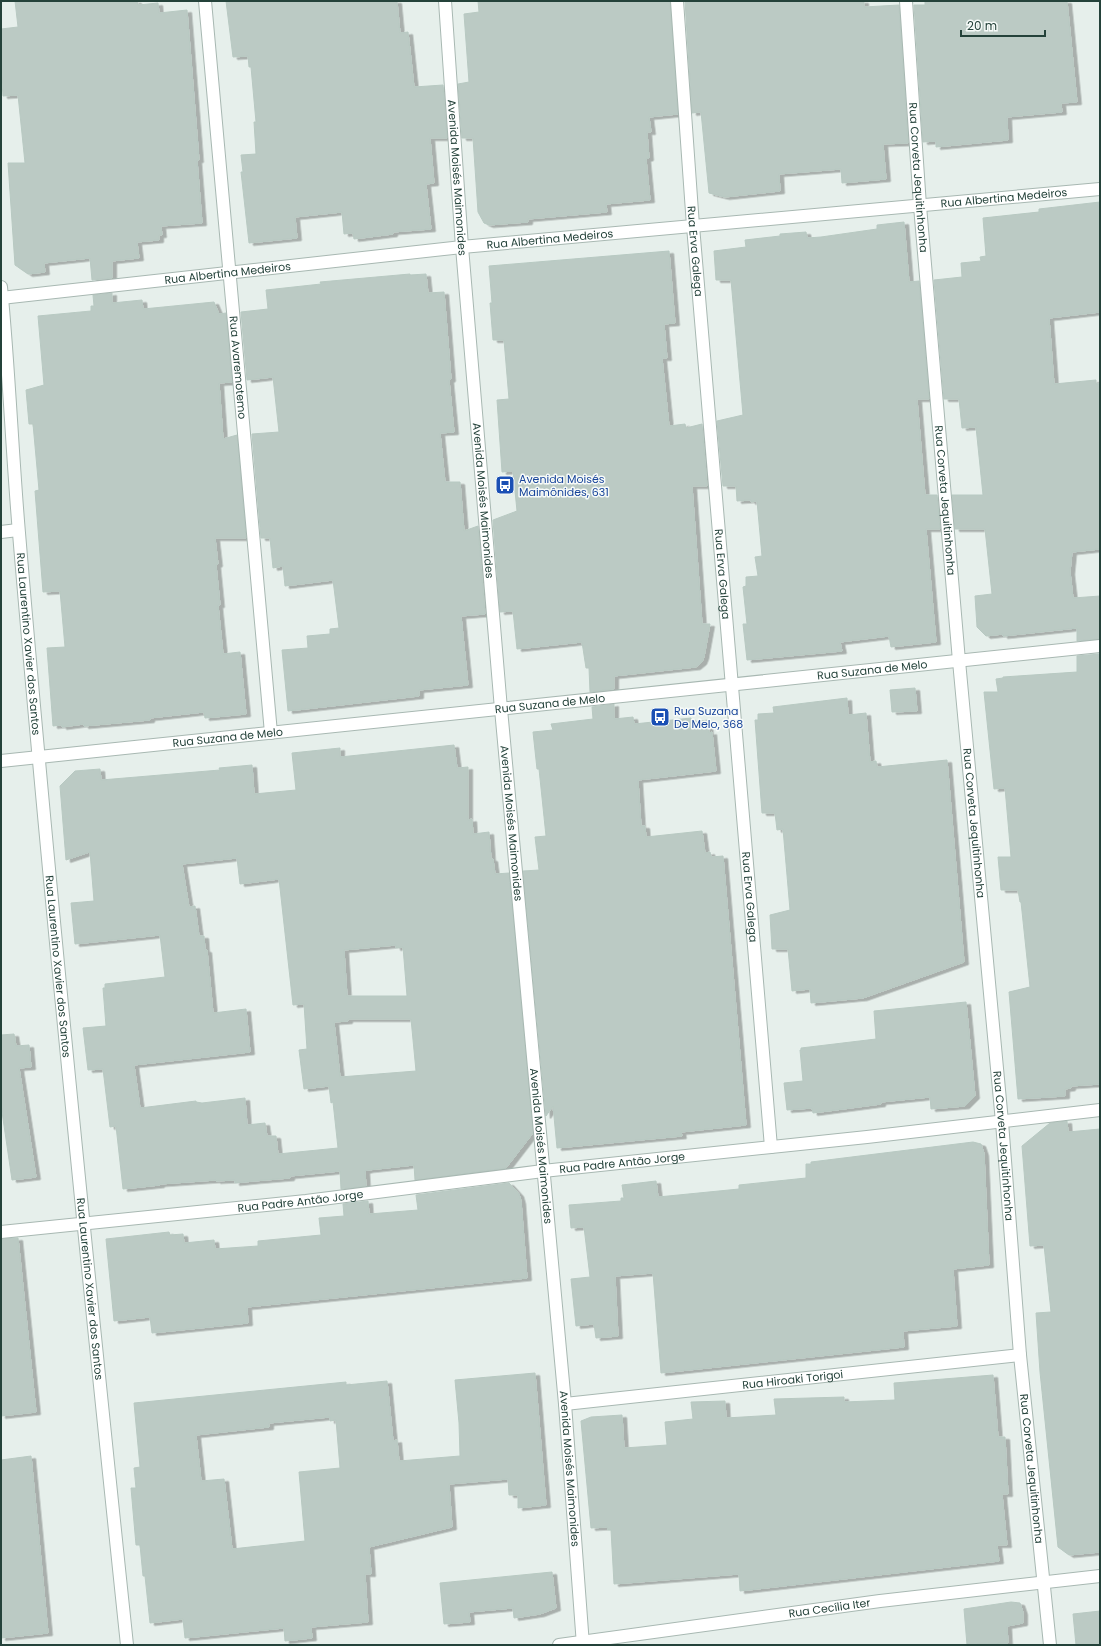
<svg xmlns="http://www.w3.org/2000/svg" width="1101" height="1646" font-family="Poppins,sans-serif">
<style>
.building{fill:#bbcac4;stroke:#b8c9c2;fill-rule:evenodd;filter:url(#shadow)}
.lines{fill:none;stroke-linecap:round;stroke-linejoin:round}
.street-casing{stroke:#a8b8b2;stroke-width:14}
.street{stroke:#fff;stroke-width:12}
.labels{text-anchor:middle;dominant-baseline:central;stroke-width:3;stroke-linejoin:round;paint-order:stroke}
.street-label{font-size:11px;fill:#24423a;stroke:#f7fbf9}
.transit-label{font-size:11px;fill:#164399;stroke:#f7fbf9;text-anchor:start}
</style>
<defs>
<filter id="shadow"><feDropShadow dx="4.5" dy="2.5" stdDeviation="0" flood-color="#0004"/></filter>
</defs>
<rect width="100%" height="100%" fill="#e6efeb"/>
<g class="building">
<polygon points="15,1 137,1 138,5 158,3 159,13 187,10 199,160 197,160 202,223 161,226 162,235 159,235 159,240 137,242 139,258 112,261 112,278 92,280 90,258 44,263 45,272 28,274 15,265 8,163 25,163 18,95 3,96 1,70 1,29 18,27"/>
<polygon points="226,1 397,1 400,33 408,32 414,87 443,85 447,138 430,138 434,183 426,184 431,229 393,232 393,234 354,239 353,233 344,234 342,212 295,217 297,238 249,243 241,172 243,172 241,155 256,154 254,122 256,122 251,67 249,67 248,56 233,57"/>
<polygon points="478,1 670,1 678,114 649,117 651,132 647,132 649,158 646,159 650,200 606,204 607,212 528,219 528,222 489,225 484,223 478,212 473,138 462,138 458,84 469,82 464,14 479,12"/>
<polygon points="685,1 864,1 864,7 899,5 908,143 883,144 886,179 842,183 841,169 779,174 780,191 725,197 709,193 701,112 692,113"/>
<polygon points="925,1 1067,1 1077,102 1061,103 1062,112 1007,117 1008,140 936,147 936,141 923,142 914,5 925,5"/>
<polygon points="1100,202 1100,312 1049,318 1054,384 1096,380 1096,384 1100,384 1100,549 1072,552 1070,572 1073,598 1100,596 1100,639 1077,641 1077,628 1003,636 1003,634 986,636 977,627 975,596 992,594 985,529 955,529 952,495 983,495 976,427 962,428 959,399 944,399 934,280 962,277 961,263 981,261 980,257 986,256 983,218 1039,212 1039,209"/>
<polygon points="904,222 909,282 919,281 929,399 917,399 925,495 937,495 940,529 926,529 936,642 891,647 889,636 840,642 842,651 747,660 743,624 747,624 743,587 746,586 746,577 758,576 755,557 762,556 757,501 751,502 751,500 737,501 736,486 723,486 717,421 743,415 731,280 716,280 714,251 746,247 745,240 780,236 780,234 806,232 807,238 821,237 877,229 877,225"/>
<polygon points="669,251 675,323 664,324 667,358 662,358 669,426 685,424 686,428 702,424 707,486 692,486 702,624 710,624 704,657 702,662 696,667 614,676 614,689 590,692 589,668 586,668 582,642 517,649 513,611 500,612 493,520 517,511 513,471 502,472 497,400 509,399 504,340 493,340 490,303 492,303 489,266"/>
<polygon points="410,274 410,275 426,274 428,293 444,292 451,379 449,380 454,432 440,433 445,482 460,482 464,531 478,526 485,614 461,616 468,685 419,690 419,696 288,711 282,650 308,648 307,636 330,634 330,629 339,628 333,580 285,586 283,566 273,568 270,538 261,538 252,434 279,432 273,377 247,380 241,312 268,309 266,290 321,284 320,282"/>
<polygon points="112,293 112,303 142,300 143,309 214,302 219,314 226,313 232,382 219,383 223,439 237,435 246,538 215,538 218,564 216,565 220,605 218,605 223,654 240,652 246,714 205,718 204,712 150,718 150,720 84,726 84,724 62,727 62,725 53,726 47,648 65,647 60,591 43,592 35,491 39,490 33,424 29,424 26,390 44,385 38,316 91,311 91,306 94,306 93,295"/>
<polygon points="1100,654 1100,1084 1071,1086 1071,1088 1065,1089 1065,1096 1018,1099 1009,992 1030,987 1021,902 1020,902 1018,890 1001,890 998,857 1011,857 1008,822 1005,788 994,789 984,692 998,692 996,679 1003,678 1003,677 1077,672 1077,656"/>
<polygon points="915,688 917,711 892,712 890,690"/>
<polygon points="847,698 848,715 866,713 870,762 876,761 877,767 947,760 964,962 863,998 811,1003 810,989 792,991 788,949 772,949 770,915 790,910 783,829 777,830 775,813 762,813 755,720 758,720 758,714 774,713 773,707"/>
<polygon points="614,704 614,719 633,717 634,724 691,718 692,722 708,720 709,733 712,732 716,771 638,780 641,826 645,826 646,837 702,831 705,853 710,852 711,857 723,856 746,1125 681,1132 682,1136 557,1148 553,1106 546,1116 523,871 539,870 535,837 546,836 539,769 537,769 533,732 553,730 551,724 593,719 592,707"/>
<path d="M454,745L457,768L468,767V820L472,819L473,834L489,832L491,859H493L495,874L509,873L533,1133L506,1168L415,1180L414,1165L368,1170L365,1171L366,1186L341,1189L340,1171L290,1176V1178L254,1181L235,1183V1180L216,1181V1180L160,1184V1185L123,1189L116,1126L110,1127L103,1069L88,1070L83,1028L106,1026L103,988H105V984L165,977L160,935L75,944L71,903L94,901L90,852L66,860L60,786L75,771L100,769L101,780L220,770L219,768L252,765L254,794L296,790L292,753L340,748V757ZM237,858L240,884L279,879L293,1005L304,1004L307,1049L299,1050L304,1089L329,1086L331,1103L333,1102L338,1148L278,1154L276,1136H267L265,1123L247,1125L245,1098L202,1103L196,1102V1101L140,1108L134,1065L250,1052L246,1009L213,1013L207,950H205L204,936H199L195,906L189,907L182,864ZM396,945V948L403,947L407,996H347L344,950ZM348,1019H411L416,1071L340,1077L334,1022L348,1021Z"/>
<polygon points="966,1002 975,1096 965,1106 931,1109 930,1097 881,1102 881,1104 813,1113 812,1108 787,1110 784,1083 803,1081 800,1050 801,1050 801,1048 876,1039 874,1011"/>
<polygon points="14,1034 16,1046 29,1045 31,1067 19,1068 36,1177 12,1180 1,1105 1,1035"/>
<polygon points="1067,1121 1068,1132 1100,1129 1100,1552 1069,1555 1058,1547 1040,1372 1036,1313 1051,1312 1044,1245 1030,1246 1022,1146 1050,1123"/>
<polygon points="973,1142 981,1144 984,1153 989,1265 953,1269 957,1326 903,1331 904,1347 661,1373 653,1273 615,1276 618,1336 596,1338 594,1324 576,1326 571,1279 590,1277 584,1227 571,1228 569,1205 621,1201 621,1198 624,1198 622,1185 656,1181 658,1197 739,1189 739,1185 806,1178 806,1164 811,1164 811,1162"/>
<polygon points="509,1183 519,1194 521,1201 527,1278 247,1307 248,1323 152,1333 150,1317 114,1321 106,1239 169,1232 170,1235 183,1234 184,1243 214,1240 215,1249 258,1246 258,1241 321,1235 319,1218 344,1216 343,1204 368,1201 369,1214 418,1210 416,1195"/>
<polygon points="18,1238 36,1412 1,1416 1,1239"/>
<path d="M535,1373L546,1505L518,1508V1495H509L508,1479L449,1484L452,1527L369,1547L371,1574H365L368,1622L311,1627L312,1638L285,1641L284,1628L185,1638L183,1619L150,1623L145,1576H143L140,1545H136L131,1488H136L134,1468L140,1467L134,1403L346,1382V1385L387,1381L393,1441L397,1440L399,1461L460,1456L459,1423L455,1380ZM330,1417V1421L336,1420L340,1468L299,1472L305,1541L232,1549L224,1479L201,1481L196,1435L269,1427V1423Z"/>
<polygon points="993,1375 998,1437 1005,1437 1008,1494 1002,1494 1007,1545 997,1545 999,1561 740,1591 739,1574 614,1584 611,1530 608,1530 607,1527 591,1528 581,1421 591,1417 622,1415 624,1448 667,1445 665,1422 693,1419 691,1402 725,1401 726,1418 776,1415 774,1399 844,1397 844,1402 895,1400 894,1383"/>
<polygon points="31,1456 48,1633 1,1638 1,1460"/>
<polygon points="552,1572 556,1608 540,1614 514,1618 513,1608 469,1612 470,1622 444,1624 440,1583"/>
<polygon points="1011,1602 1020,1603 1023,1612 1023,1623 1007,1626 1008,1643 967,1645 964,1609"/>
<polygon points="1100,1611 1100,1645 1076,1645 1073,1614"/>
</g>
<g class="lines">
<defs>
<g id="street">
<path id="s1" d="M205,1L271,733"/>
<path id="s2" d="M445,1L462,247L501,709L565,1404L583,1645"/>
<path id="s3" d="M677,1L693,226L771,1147"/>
<path id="s4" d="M906,1L920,206L959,661L1002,1122L1020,1355L1050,1645"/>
<path id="s5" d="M1,287C9,369 12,451 19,533C50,904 88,1275 127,1645"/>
<path id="s6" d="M1,298L462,247L1100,189"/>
<polyline points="1,532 18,530"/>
<path id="s7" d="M1,761L1100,646"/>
<path id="s8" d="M1,1232L306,1201L543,1171L867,1137L1100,1110"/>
<path id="s9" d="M565,1404L1020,1355"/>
<path id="s10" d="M559,1645L880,1601L1100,1576"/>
</g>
</defs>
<use href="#street" class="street-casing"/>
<use href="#street" class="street"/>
</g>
<defs>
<symbol id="bus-square" viewBox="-11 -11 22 22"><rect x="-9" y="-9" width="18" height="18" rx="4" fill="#1a4fb4" stroke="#f7fbf9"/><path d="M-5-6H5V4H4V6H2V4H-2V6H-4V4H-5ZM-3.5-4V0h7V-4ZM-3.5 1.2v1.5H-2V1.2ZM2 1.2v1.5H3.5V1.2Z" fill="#fff"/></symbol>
</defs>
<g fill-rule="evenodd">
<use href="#bus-square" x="494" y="474" width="22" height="22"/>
<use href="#bus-square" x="649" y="706" width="22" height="22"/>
</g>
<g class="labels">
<g class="street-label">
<text stroke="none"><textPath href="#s2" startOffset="177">Avenida Moisés Maimonides</textPath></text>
<text stroke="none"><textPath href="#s4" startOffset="177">Rua Corveta Jequitinhonha</textPath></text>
<text stroke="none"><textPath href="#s6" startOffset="1008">Rua Albertina Medeiros</textPath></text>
<text stroke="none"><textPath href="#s6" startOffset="552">Rua Albertina Medeiros</textPath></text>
<text stroke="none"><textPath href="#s3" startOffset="251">Rua Erva Galega</textPath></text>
<text stroke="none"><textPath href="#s6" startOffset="228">Rua Albertina Medeiros</textPath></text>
<text stroke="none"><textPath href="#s1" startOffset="368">Rua Avaremotemo</textPath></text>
<text stroke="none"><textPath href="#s2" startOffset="501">Avenida Moisés Maimonides</textPath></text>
<text stroke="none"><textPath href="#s4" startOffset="501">Rua Corveta Jequitinhonha</textPath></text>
<text stroke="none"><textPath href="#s3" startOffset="575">Rua Erva Galega</textPath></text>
<text stroke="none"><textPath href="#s5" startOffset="358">Rua Laurentino Xavier dos Santos</textPath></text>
<text stroke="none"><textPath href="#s7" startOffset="876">Rua Suzana de Melo</textPath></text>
<text stroke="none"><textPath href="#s7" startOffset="552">Rua Suzana de Melo</textPath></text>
<text stroke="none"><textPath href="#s7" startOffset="228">Rua Suzana de Melo</textPath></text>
<text stroke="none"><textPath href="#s2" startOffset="825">Avenida Moisés Maimonides</textPath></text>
<text stroke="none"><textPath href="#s4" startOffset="825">Rua Corveta Jequitinhonha</textPath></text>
<text stroke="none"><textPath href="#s3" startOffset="899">Rua Erva Galega</textPath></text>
<text stroke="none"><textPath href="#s5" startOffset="682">Rua Laurentino Xavier dos Santos</textPath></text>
<text stroke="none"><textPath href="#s2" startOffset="1149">Avenida Moisés Maimonides</textPath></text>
<text stroke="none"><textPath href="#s4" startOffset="1149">Rua Corveta Jequitinhonha</textPath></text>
<text stroke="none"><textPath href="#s8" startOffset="625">Rua Padre Antão Jorge</textPath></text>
<text stroke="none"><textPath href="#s8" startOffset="301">Rua Padre Antão Jorge</textPath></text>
<text stroke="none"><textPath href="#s5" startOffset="1006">Rua Laurentino Xavier dos Santos</textPath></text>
<text stroke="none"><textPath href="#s9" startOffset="229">Rua Hiroaki Torigoi</textPath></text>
<text stroke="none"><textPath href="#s2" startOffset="1473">Avenida Moisés Maimonides</textPath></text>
<text stroke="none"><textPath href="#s4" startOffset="1473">Rua Corveta Jequitinhonha</textPath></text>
<text stroke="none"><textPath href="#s10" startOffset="273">Rua Cecília Iter</textPath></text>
</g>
<g class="transit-label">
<text x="519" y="479">Avenida Moisés<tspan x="519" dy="13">Maimônides, 631</tspan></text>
<text x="674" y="711">Rua Suzana<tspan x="674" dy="13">De Melo, 368</tspan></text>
</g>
</g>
<rect width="1101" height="1646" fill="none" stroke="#24423a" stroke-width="4"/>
<path d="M961 30v6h84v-6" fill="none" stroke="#24423a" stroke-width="2"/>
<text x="967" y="30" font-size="12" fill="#24423a" stroke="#f7fbf9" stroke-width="3" paint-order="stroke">20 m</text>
</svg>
